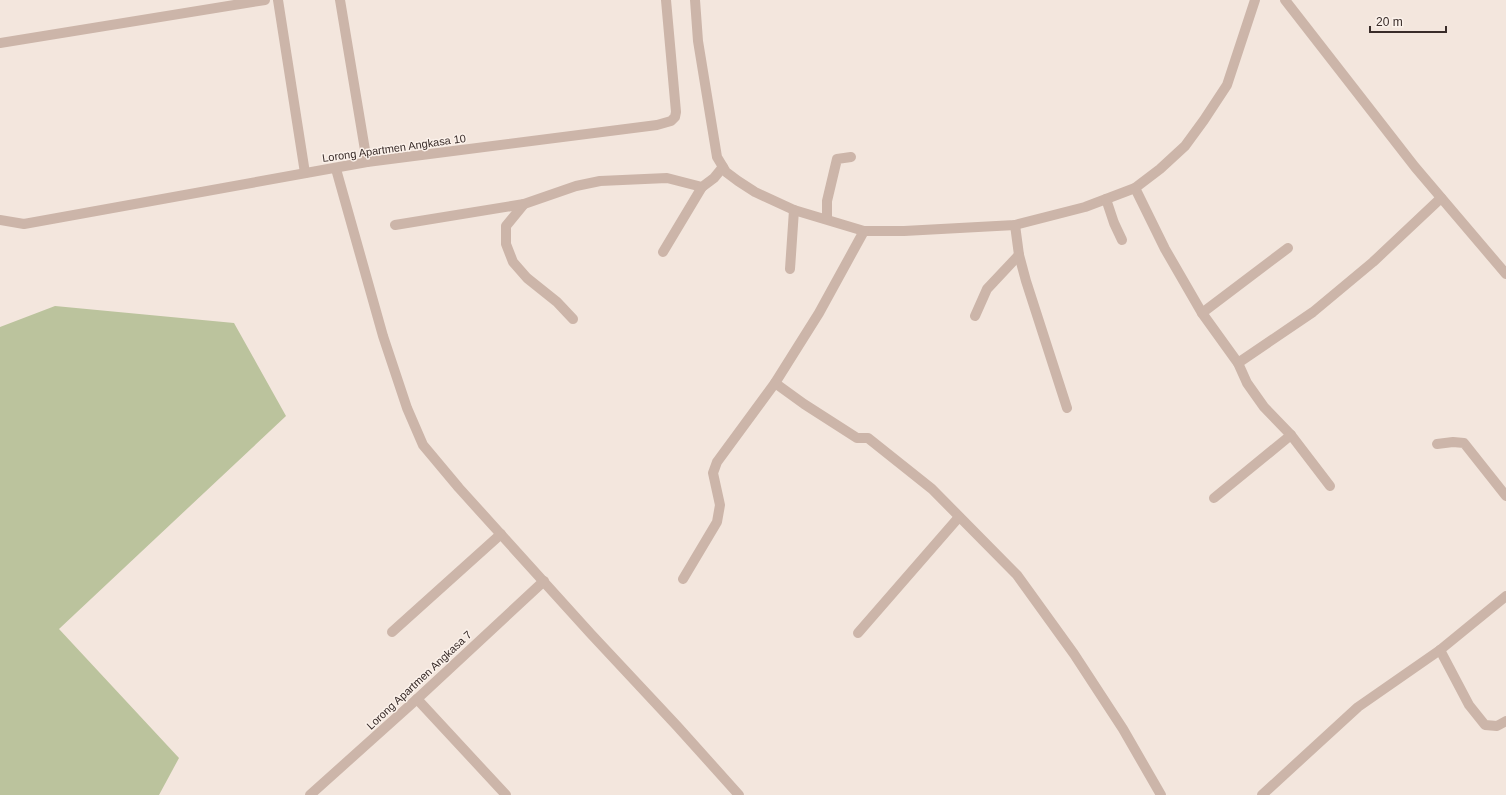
<svg xmlns="http://www.w3.org/2000/svg" width="1506" height="795" font-family="Arial,sans-serif">
<style>
.green{fill:#bbc39d}
.lines{fill:none;stroke-linecap:round;stroke-linejoin:round}
.minor{stroke:#ccb5a9;stroke-width:10}
.labels{text-anchor:middle;dominant-baseline:central;stroke-width:3;stroke-linejoin:round;paint-order:stroke}
.street-label{font-size:11px;fill:#392c29;stroke:#fbf1ea}
</style>
<rect width="100%" height="100%" fill="#f3e6dd"/>
<polygon class="green" points="55,306 234,323 286,416 59,629 179,758 159,795 0,795 0,327"/>
<g class="lines">
<g class="minor">
<polyline points="278,0 305,173"/>
<polyline points="340,0 367,162"/>
<polyline points="695,0 698,41 717,157 726,172 738,181 755,192 794,210 864,231 904,231 1015,225 1085,207 1135,188 1160,169 1185,146 1204,120 1227,85 1255,0"/>
<polyline points="1285,0 1415,167 1506,274"/>
<polyline points="0,43 265,0"/>
<polyline points="336,169 383,336 407,408 423,445 459,488 591,634 677,726 739,795"/>
<polyline points="1135,188 1165,249 1202,313 1238,363 1247,383 1264,407 1291,435 1330,486"/>
<polyline points="1106,199 1114,223 1122,240"/>
<polyline points="524,204 506,226 506,244 513,262 527,278 557,302 573,319"/>
<polyline points="827,219 827,201 837,159 851,157"/>
<polyline points="0,220 24,224 367,162 657,125 671,121 675,117 676,112 666,0"/>
<polyline points="395,225 524,204 576,186 600,181 667,178 702,187 714,178 723,167"/>
<polyline points="1015,225 1019,255 1026,281 1067,408"/>
<polyline points="663,252 702,187"/>
<polyline points="790,269 794,210"/>
<polyline points="1202,313 1288,248"/>
<polyline points="975,316 987,289 1019,255"/>
<polyline points="1238,363 1313,312 1373,262 1441,198"/>
<polyline points="775,383 804,404 857,438 868,438 932,489 1017,575 1074,654 1123,729 1161,795"/>
<polyline points="1437,444 1453,442 1464,443 1506,496"/>
<polyline points="1214,498 1291,435"/>
<polyline points="683,579 717,522 720,505 713,473 717,462 775,383 819,313 864,231"/>
<polyline points="392,632 501,534"/>
<polyline points="858,633 959,517"/>
<polyline points="1440,650 1469,705 1485,725 1497,726 1506,721"/>
<polyline points="417,699 506,795"/>
<polyline points="310,795 417,699 544,581"/>
<polyline points="1262,795 1358,707 1440,650 1506,596"/>
</g>
</g>
<g class="labels">
<g class="street-label">
<text transform="translate(394 148) rotate(-8)">Lorong Apartmen Angkasa 10</text>
<text transform="translate(419 680) rotate(-43)">Lorong Apartmen Angkasa 7</text>
</g>
</g>
<path d="M1370 26v6h76v-6" fill="none" stroke="#392c29" stroke-width="2"/>
<text x="1376" y="26" font-size="12" fill="#392c29" stroke="#fbf1ea" stroke-width="3" paint-order="stroke">20 m</text>
</svg>
